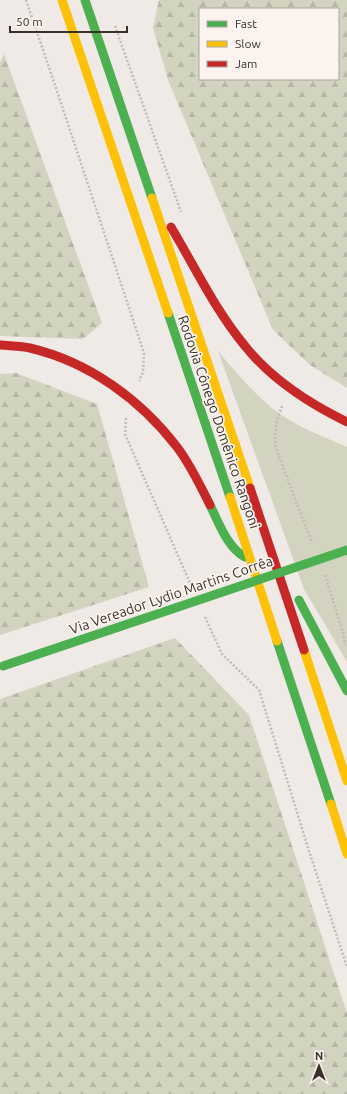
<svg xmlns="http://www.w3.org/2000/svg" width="347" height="1094" font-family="Ubuntu,sans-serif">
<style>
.grass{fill:#d2d4c0}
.forest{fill:url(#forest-firs);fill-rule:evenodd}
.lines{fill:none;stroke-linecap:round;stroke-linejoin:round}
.path{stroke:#c1bab6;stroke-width:2.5;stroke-dasharray:2 2;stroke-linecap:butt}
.fast{stroke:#4caf50;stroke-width:9}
.slow{stroke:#ffc107;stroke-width:9}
.jam{stroke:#c62828;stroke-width:9}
.fast-bridge{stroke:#4caf50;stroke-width:9}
.labels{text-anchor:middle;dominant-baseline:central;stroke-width:3.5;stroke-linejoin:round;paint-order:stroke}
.street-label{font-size:14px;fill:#3a2f2b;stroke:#faf3ee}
</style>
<defs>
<pattern id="forest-firs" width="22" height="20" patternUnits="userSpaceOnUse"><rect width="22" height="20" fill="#d2d4c0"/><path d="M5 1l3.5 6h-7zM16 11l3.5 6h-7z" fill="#b5b6a5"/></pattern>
</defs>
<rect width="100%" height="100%" fill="#efeae5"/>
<path class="grass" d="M218,351C235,372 253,392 273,409C293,425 324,437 347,447V662L304,589Z"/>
<g class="forest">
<path d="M159,0H347V388L310,365L273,330L168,80L153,28ZM200,9H338V79H200Z"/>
<polygon points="4,54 102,323 83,339 0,336 0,63"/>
<polygon points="16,373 97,404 149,587 0,635 0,374"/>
<polygon points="175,638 249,715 347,1013 347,1094 0,1094 0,699"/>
</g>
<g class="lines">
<g class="path">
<polyline points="26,0 55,85 144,353 143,372 139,381"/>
<polyline points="115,26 181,212"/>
<path d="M282,406C276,422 272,437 278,454L312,543"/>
<polyline points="126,418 125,434 190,583"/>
<polyline points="325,575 344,636 345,645"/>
<polyline points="205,617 222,654 259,690 310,854 347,967"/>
</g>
<g class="fast">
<polyline points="85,0 152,198"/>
<polyline points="168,313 230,497"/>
<path d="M210,505C219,523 227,547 245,557"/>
<polyline points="299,600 347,691"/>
<polyline points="277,641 331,804"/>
</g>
<g class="slow">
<polyline points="62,0 168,313"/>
<polyline points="152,198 250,488"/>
<polyline points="230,497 277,641"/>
<polyline points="304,650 347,781"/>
<polyline points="331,804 347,854"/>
</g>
<g class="jam">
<path d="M171,227C195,267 215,310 245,346C272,380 308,403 347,422"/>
<path d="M0,345C10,346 21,346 30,348C89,362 140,399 177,447C190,464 200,485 210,505"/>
<polyline points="250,488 304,650"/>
</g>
<polyline class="fast-bridge" points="3,666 347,550"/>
</g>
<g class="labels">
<g class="street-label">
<text transform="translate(219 422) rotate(71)">Rodovia Cônego Domênico Rangoni</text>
<text transform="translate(171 595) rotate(-19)">Via Vereador Lydio Martins Corrêa</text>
</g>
</g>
<rect x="199" y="8" width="140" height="72" fill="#faf3ee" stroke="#ada5a0"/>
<rect x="207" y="21" width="20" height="6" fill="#4caf50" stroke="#ada5a0"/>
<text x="235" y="28" font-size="12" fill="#3a2f2b">Fast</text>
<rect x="207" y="41" width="20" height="6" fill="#ffc107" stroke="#ada5a0"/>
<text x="235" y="48" font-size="12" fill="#3a2f2b">Slow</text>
<rect x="207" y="61" width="20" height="6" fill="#c62828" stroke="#ada5a0"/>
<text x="235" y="68" font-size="12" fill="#3a2f2b">Jam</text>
<g transform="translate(319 1066)" stroke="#faf3ee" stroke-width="3" paint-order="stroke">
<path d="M0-3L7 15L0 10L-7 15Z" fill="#3a2f2b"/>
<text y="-6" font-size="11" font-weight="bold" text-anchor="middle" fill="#3a2f2b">N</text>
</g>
<path d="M10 26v6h117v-6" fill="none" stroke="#3a2f2b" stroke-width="2"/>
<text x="16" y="26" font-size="12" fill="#3a2f2b" stroke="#faf3ee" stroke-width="3" paint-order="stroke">50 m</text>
</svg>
